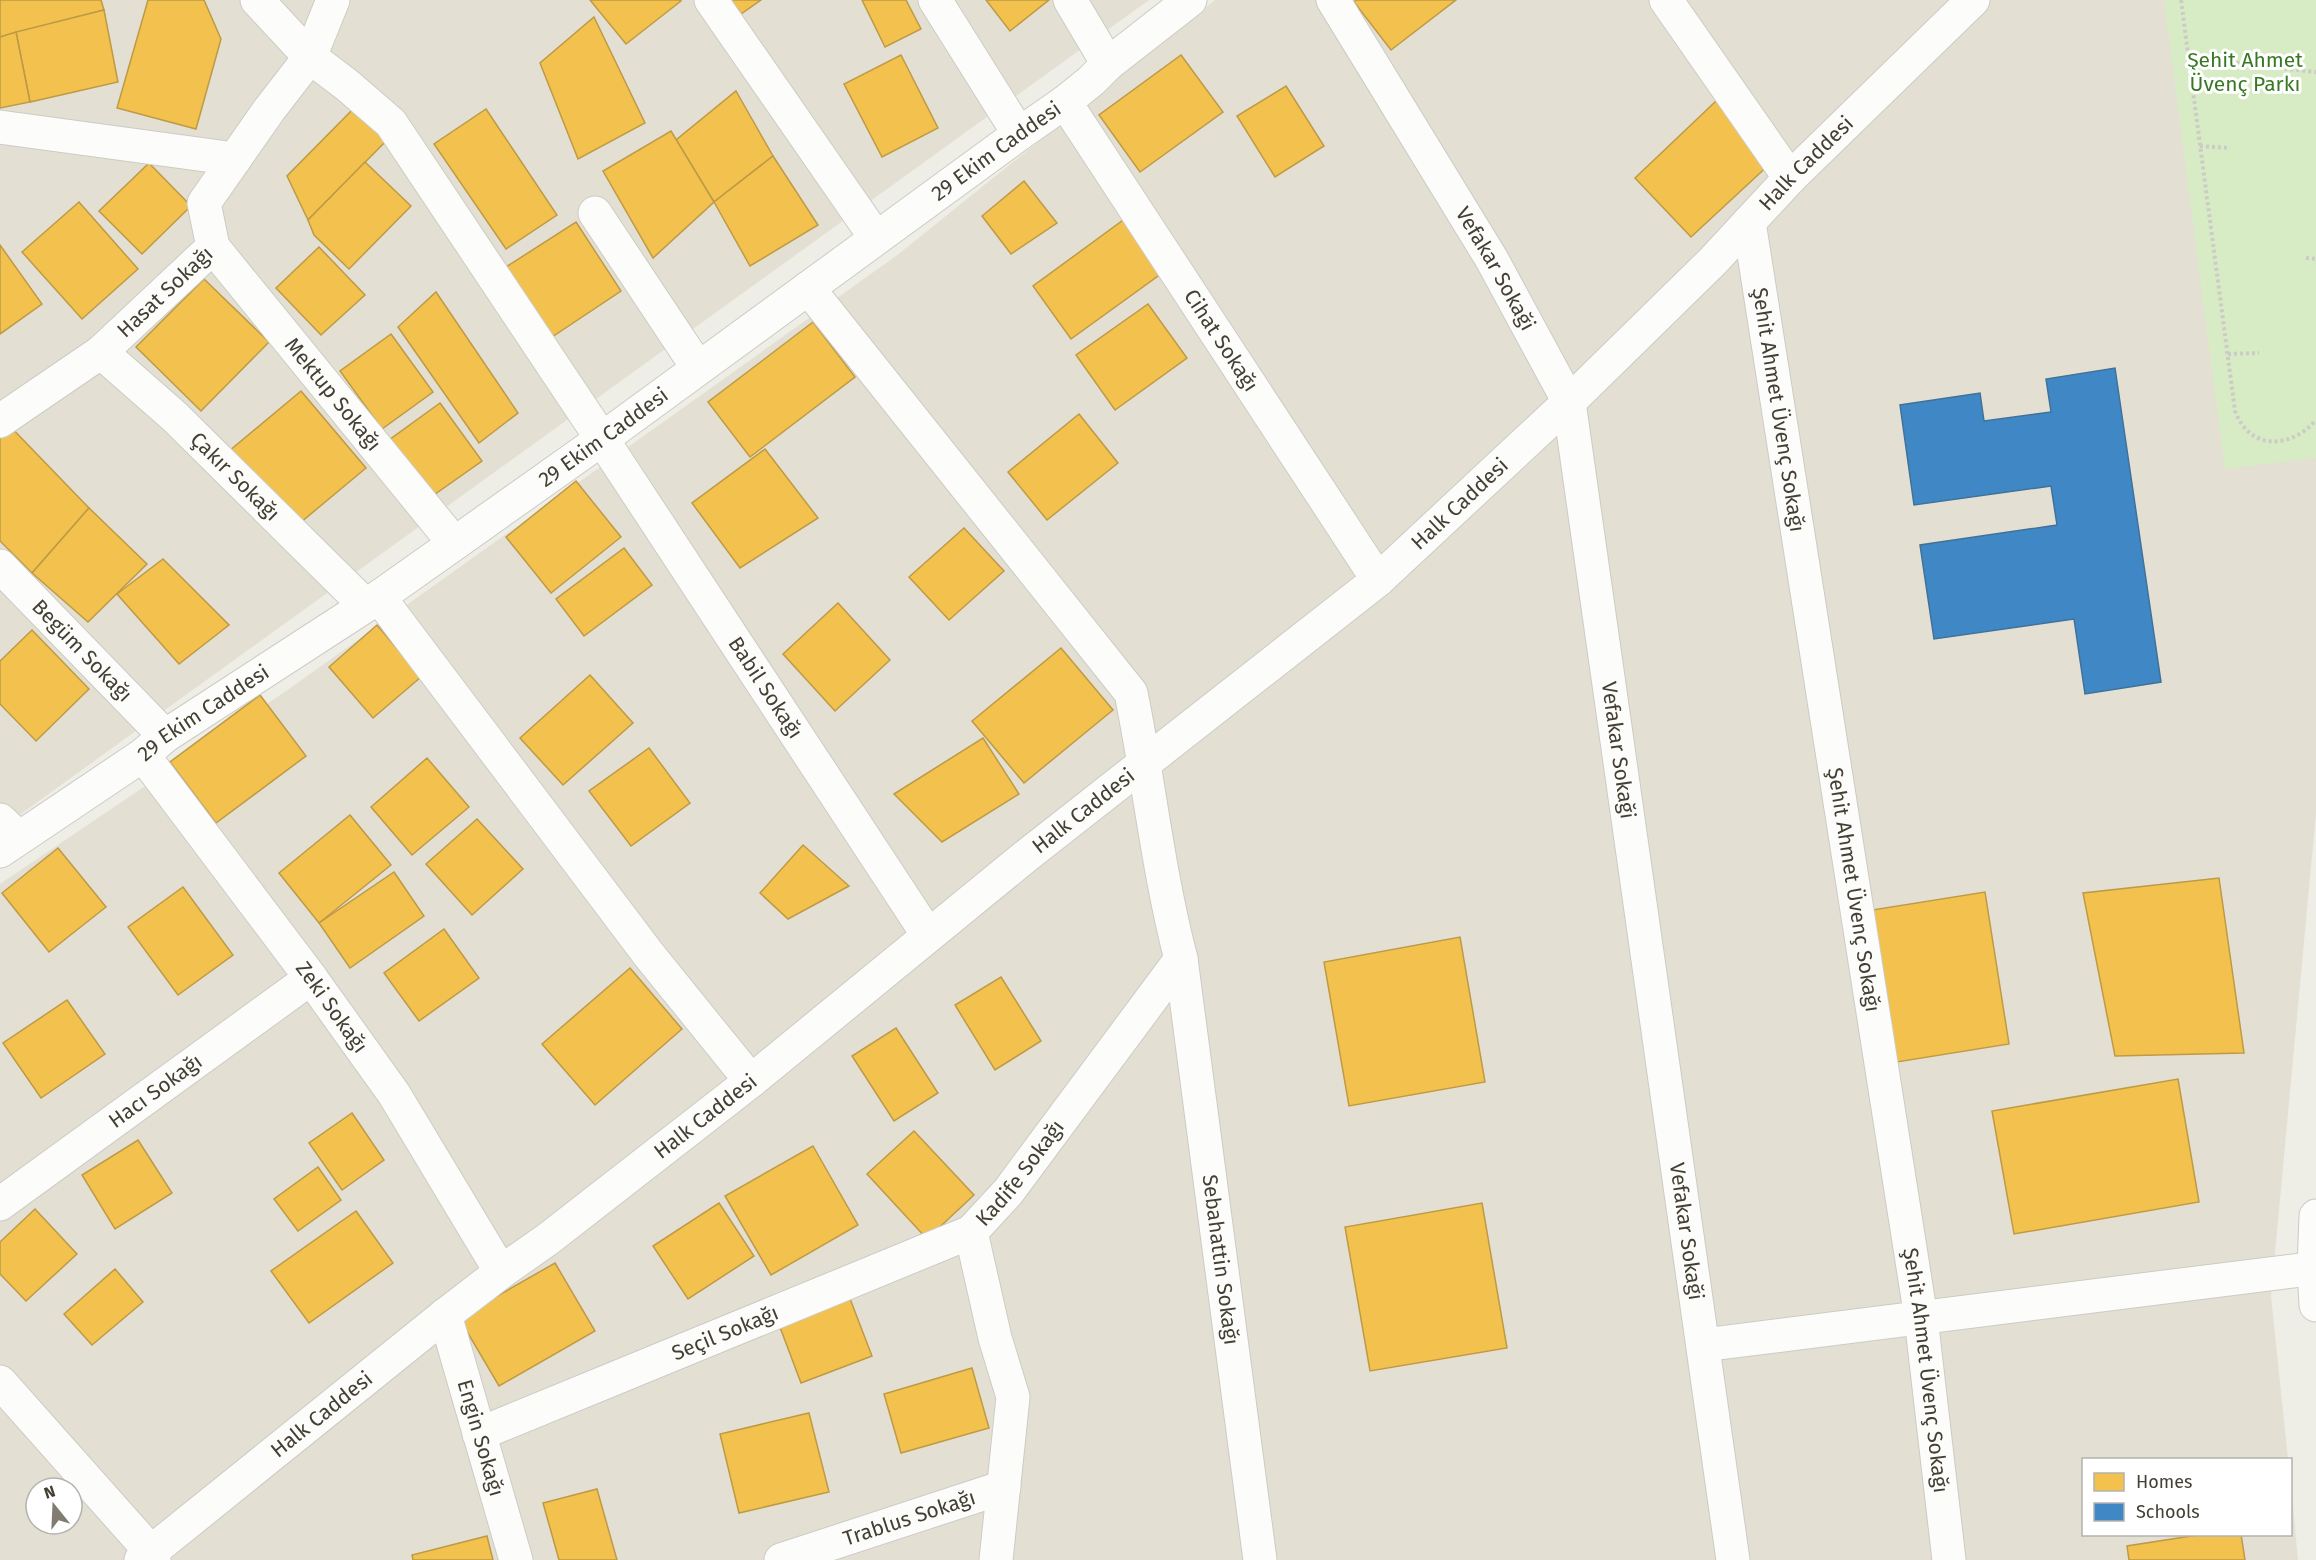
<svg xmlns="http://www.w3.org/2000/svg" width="2316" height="1560" font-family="'Fira Sans',sans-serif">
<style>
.residential{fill:#e3e0d3;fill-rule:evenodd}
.park{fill:#d7ebc4}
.homes{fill:#f2c14e;stroke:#be9a46;stroke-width:1.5}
.schools{fill:#3f88c5;stroke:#407299;stroke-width:1.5}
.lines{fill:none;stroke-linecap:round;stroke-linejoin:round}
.minor-casing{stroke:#cccbc4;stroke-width:35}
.tertiary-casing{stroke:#cccbc4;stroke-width:35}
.path{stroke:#cdcbc6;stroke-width:4;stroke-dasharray:3 3;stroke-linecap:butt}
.minor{stroke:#fcfcfb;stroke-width:33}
.tertiary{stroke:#fcfcfb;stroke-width:33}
.labels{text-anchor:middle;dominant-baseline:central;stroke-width:6;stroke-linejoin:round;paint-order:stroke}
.park-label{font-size:21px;fill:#397923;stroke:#fff}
.street-label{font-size:21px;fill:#443f33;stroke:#fff}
</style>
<rect width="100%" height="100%" fill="#eeede6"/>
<g class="residential">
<polygon points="0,0 1149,0 0,829"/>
<path d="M1215,0H2167L2316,457V813L2271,1296L2288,1459L2084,1460V1534H2290L2291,1486L2298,1560H0V884L289,689L896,256ZM36,1488H72V1524H36Z"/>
</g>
<polygon class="park" points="2164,0 2316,0 2316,458 2225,469"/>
<g class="homes">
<polygon points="0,0 101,0 104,10 0,37"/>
<polygon points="148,0 204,0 221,39 196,129 117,108"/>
<polygon points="590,0 679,0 681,1 626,44"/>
<polygon points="731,0 761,0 741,14"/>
<polygon points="862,0 906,0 921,29 885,47"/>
<polygon points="986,0 1049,0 1010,31"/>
<polygon points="1356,0 1456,0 1391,50 1354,2"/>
<polygon points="104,10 118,82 30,102 16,32"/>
<polygon points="594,17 645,123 578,159 540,63"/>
<polygon points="16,32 30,102 0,108 0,37"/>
<polygon points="901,55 938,128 882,157 844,84"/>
<polygon points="1181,55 1223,112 1140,172 1099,115"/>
<polygon points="1286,86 1324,146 1275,177 1237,116"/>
<polygon points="736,91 773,156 714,202 676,140"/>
<polygon points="1716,101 1773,161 1691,237 1635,178"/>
<polygon points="355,107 388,139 308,220 287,176"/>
<polygon points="486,109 557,215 506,249 434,144"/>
<polygon points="671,131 714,202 653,258 603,171"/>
<polygon points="773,156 818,225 750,266 714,202"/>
<polygon points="365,162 411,206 349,269 314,235 308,220"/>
<polygon points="149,163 191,206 142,254 99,211"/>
<polygon points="1024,181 1057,223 1011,254 982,216"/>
<polygon points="79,202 138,269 82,319 22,252"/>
<polygon points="1130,215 1169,268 1071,339 1033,286"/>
<polygon points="576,222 621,291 552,337 506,267"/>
<polygon points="0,245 42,304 0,334"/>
<polygon points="319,247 365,295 321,335 276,288"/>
<polygon points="204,279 269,342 201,411 136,347"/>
<polygon points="436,292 518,413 479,443 398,327"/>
<polygon points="1148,304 1187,358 1115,410 1076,355"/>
<polygon points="813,322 855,377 750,457 708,402"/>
<polygon points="391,334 433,392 382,429 340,371"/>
<polygon points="301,391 366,468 294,528 229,451"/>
<polygon points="440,403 482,461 431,497 389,440"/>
<polygon points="1079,414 1118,463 1047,520 1008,472"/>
<polygon points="3,419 89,508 32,573 0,541 0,422"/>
<polygon points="765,449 818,518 740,568 692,503"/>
<polygon points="576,481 621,537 551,593 506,537"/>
<polygon points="89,508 147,564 88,622 32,573"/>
<polygon points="964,528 1004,571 949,620 909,577"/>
<polygon points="624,548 652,585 584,636 556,599"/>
<polygon points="163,559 229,625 179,664 117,594"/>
<polygon points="838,603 890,660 835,711 783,654"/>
<polygon points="377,625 421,677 373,718 329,667"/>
<polygon points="32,630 89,689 36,741 0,704 0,661"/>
<polygon points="1061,648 1113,710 1024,783 972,721"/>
<polygon points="590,675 633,723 563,785 520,738"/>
<polygon points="260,695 306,756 216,823 170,762"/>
<polygon points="983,738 1019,794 942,842 894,794"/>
<polygon points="649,748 690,803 631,846 589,791"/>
<polygon points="427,758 469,807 412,855 371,807"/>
<polygon points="350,815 391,865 319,923 279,873"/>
<polygon points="477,819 523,869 472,915 426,864"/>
<polygon points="803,845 849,886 788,919 760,893"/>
<polygon points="58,848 106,907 49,952 2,893"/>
<polygon points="394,872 424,916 350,968 319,923"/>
<polygon points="2219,878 2244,1053 2115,1056 2083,893"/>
<polygon points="183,887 233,955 178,995 128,927"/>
<polygon points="1985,892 2009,1044 1897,1062 1872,910"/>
<polygon points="444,929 479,978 419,1021 384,973"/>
<polygon points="1460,937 1485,1082 1349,1106 1324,962"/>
<polygon points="630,968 682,1029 595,1105 542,1044"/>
<polygon points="1001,977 1041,1041 995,1070 955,1005"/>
<polygon points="67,1000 105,1054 41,1098 3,1043"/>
<polygon points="896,1028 938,1093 894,1121 852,1056"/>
<polygon points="2178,1079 2199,1202 2014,1234 1992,1111"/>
<polygon points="352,1113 384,1160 342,1190 309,1143"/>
<polygon points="914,1131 974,1195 927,1239 867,1174"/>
<polygon points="138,1140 172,1193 115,1229 82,1175"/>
<polygon points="813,1146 858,1225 771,1275 725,1196"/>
<polygon points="318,1167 341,1200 298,1231 274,1199"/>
<polygon points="719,1203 754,1256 688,1299 653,1246"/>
<polygon points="1482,1203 1507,1348 1370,1371 1345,1227"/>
<polygon points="35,1209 77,1254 26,1301 0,1274 0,1242"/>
<polygon points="356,1211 393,1263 309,1323 271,1271"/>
<polygon points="555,1263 595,1331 499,1386 459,1318"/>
<polygon points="115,1269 143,1302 92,1345 64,1314"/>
<polygon points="849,1296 872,1356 801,1383 778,1322"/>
<polygon points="972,1368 989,1428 901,1453 884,1394"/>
<polygon points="809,1413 829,1492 739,1513 720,1434"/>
<polygon points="597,1489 617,1560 559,1560 543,1503"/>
<polygon points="2204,1534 2241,1534 2245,1560 2129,1560 2127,1546"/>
<polygon points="487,1536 493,1560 413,1560 412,1555"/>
</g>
<polygon class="schools" points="2115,368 2161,682 2085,694 2074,619 1934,639 1920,545 2057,525 2051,486 1914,505 1900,405 1980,393 1984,421 2051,412 2046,379"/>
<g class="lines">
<defs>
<g id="minor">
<path id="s1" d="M257,0L310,57L347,85L391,123L602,439L928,935"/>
<polyline points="711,0 876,238"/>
<polyline points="935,0 1019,134"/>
<polyline points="1070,0 1108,64"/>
<path id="s2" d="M1333,0L1491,258L1569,402L1733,1560"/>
<polyline points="1666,0 1790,178"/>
<path id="s3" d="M1065,102L1378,580"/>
<polyline points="0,127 235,159"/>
<polyline points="595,213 698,368"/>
<path id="s4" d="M1749,222L1921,1318L1949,1560"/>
<path id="s5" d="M213,247L454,543"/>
<path id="s6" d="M808,288L1131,693C1149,781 1158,871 1181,959L1260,1560"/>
<path id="s7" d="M101,352L175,417L365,605"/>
<path id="s8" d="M0,421L101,352L213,247L204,203L269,110L310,57L333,0"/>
<path id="s9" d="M0,566L165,736"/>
<polyline points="379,597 649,955 751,1081"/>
<path id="s10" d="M143,755L311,978L394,1094L501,1272"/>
<polyline points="0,820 18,837"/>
<path id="s11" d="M0,1204L311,978"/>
<path id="s12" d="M445,1315L516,1560"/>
<polyline points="1703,1345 2316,1268"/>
<polyline points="0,1382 152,1553 154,1560"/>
<path id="s13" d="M479,1434L971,1232"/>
<path id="s14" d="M141,1560L445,1315L501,1272L548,1239L751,1081L1026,856L1378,580L1569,402L1713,261L1790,178L1973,0"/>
<path id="s15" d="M781,1560L1004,1487"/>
<path id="s16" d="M996,1560L1013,1397L995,1338L971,1232L1008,1192L1181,959"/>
</g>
<g id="tertiary">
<path id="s17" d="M0,851L143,755L165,736L379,597L602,439L1019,134L1065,102L1091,81L1108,64L1190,0"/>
<polyline points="2316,1216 2314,1268 2316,1305"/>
</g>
</defs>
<use href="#minor" class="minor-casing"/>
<use href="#tertiary" class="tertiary-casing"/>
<g class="path">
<path d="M2181,0L2235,411C2250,451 2291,449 2316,420"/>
<polyline points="2189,58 2316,72"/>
<polyline points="2200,146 2230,148"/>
<polyline points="2306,258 2316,259"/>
<polyline points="2228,354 2259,353"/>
</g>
<use href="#minor" class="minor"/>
<use href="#tertiary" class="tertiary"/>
</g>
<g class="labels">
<g class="park-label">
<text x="2245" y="60">Şehit Ahmet<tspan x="2245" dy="24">Üvenç Parkı</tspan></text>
</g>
<g class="street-label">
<text stroke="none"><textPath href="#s17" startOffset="1218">29 Ekim Caddesi</textPath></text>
<text stroke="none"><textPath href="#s14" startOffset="2176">Halk Caddesi</textPath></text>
<text stroke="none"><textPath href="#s2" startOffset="314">Vefakar Sokaği</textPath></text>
<text stroke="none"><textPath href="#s8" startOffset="210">Hasat Sokağı</textPath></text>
<text stroke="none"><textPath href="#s3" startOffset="285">Cihat Sokağı</textPath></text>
<text stroke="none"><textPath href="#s5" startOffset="190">Mektup Sokağı</textPath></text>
<text stroke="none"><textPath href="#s4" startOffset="190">Şehit Ahmet Üvenç Sokağı</textPath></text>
<text stroke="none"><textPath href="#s17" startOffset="732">29 Ekim Caddesi</textPath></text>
<text stroke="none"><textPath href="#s7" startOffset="183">Çakır Sokağı</textPath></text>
<text stroke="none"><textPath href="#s14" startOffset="1690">Halk Caddesi</textPath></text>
<text stroke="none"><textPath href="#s9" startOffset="118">Begüm Sokağı</textPath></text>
<text stroke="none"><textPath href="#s1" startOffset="860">Babil Sokağı</textPath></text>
<text stroke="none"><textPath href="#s17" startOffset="246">29 Ekim Caddesi</textPath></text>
<text stroke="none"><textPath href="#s2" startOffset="818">Vefakar Sokaği</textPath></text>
<text stroke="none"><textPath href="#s14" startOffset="1204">Halk Caddesi</textPath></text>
<text stroke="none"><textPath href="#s4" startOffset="676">Şehit Ahmet Üvenç Sokağı</textPath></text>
<text stroke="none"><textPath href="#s10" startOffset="315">Zeki Sokağı</textPath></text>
<text stroke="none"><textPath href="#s11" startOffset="192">Hacı Sokağı</textPath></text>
<text stroke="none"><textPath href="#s14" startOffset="718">Halk Caddesi</textPath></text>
<text stroke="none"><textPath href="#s16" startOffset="411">Kadife Sokağı</textPath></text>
<text stroke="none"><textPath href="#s2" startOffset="1304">Vefakar Sokaği</textPath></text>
<text stroke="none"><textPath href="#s6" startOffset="1092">Sebahattin Sokağı</textPath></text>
<text stroke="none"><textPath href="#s13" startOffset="266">Seçil Sokağı</textPath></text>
<text stroke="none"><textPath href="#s4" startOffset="1162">Şehit Ahmet Üvenç Sokağı</textPath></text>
<text stroke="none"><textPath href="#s14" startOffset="232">Halk Caddesi</textPath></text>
<text stroke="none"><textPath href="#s12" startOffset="128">Engin Sokağı</textPath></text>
<text stroke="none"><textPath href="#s15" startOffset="135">Trablus Sokağı</textPath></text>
</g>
</g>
<rect x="2082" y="1458" width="210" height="78" fill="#ffffff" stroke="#b4b2ad" stroke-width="1.5"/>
<rect x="2094" y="1473" width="30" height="18" fill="#f2c14e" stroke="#b4b2ad" stroke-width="1.5"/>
<text x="2136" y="1488" font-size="18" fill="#443f33">Homes</text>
<rect x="2094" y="1503" width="30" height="18" fill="#3f88c5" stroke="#b4b2ad" stroke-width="1.5"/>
<text x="2136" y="1518" font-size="18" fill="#443f33">Schools</text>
<g transform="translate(54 1506) rotate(342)"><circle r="28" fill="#ffffff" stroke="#b4b2ad" stroke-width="1.5"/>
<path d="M0-4.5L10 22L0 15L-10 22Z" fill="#807c72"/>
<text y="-9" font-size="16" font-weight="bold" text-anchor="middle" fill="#443f33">N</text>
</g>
</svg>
